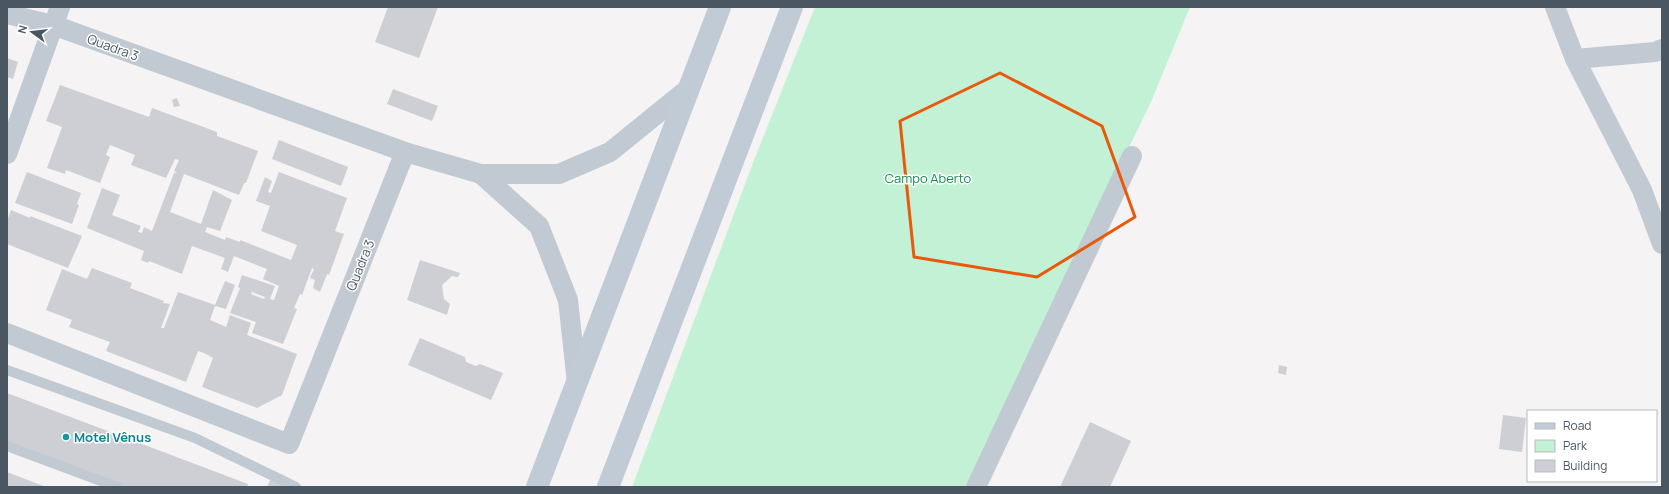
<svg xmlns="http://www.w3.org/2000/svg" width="1669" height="494" font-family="Manrope,sans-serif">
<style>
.green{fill:#c3f1d5}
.building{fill:#cdcfd5;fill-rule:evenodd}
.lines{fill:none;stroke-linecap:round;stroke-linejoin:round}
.lane{stroke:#c1cad2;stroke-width:10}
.street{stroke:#c1cad2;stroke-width:20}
.secondary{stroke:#c1cbd6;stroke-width:22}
.marked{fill:none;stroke:#e8590c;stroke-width:3;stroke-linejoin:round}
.culture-dot{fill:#0f9aa8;stroke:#fff;stroke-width:1.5}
.labels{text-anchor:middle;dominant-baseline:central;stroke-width:3;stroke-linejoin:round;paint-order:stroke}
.street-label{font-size:13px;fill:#4a5661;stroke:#fff}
.park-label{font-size:13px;fill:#17864f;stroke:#fff}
.culture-label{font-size:13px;font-weight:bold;fill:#0d838f;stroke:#fff;text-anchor:start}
</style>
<rect width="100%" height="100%" fill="#f5f3f3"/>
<polygon class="green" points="815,7 1190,7 1151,102 965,487 632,487 751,168"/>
<g class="building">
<polygon points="388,7 438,7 419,58 375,42"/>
<polygon points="7,58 18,62 13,79 7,77"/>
<path d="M60,85L149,117L152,108L217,132V136L258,151L246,183H244L239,195L184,174L170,212L201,224L213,190L232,200L220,231L207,227L205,232L225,240L226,237L240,242V240L291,260L297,245L261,231L270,206L256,201L265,177L272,181L268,192L271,193L279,172L347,198L335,231L344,234L329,275L327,274L320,292L313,288L315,280L310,278L314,269L312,268L302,295L300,294L294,308L297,309L283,344L252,333L256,322L230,313L240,288L238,287L242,275L275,286L270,299L274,300L279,286L263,279L267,269L234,256L228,272L221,269L225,258L192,246L182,274L149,261L148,263L141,260L144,251L87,228L102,188L120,195L112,215L141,226L138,232L142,233L144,227L152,231L174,173L177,172L174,171L179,160L175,159L166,178L131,165L135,155L110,145L106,155L110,157L100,183L66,170L65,174L47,168L62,127L46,121ZM252,292L265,297L264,299L251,294Z"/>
<polygon points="393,89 438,106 432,121 387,104"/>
<polygon points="177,98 180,106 174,107 172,100"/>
<polygon points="279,140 348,167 341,186 272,159"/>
<polygon points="27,172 81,193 77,204 79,205 72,224 15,203"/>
<polygon points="11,210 30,218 30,216 82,236 68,268 7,244 7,221"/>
<polygon points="420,260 460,273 458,277 452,276 442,285 444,299 450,304 447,315 407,300"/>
<polygon points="92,268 132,283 130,288 164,301 163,303 170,304 161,328 164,328 178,292 215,305 225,281 235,285 226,309 215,306 210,320 226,327 230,315 251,323 247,335 297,354 282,395 257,408 202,387 213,358 204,353 198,351 186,382 106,351 110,342 69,327 72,320 46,310 62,269 87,279"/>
<polygon points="420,338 465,357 466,362 476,366 480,364 503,373 491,400 408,365"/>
<polygon points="1279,365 1287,367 1286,375 1278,373"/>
<polygon points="7,393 248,484 247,487 123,487 7,443"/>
<polygon points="1503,415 1526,418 1522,452 1499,449"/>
<polygon points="1090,422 1131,441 1110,487 1060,487"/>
<polygon points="7,472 46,487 7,487"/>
<polygon points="271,478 295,487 267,487"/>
</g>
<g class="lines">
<g class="lane">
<polyline points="7,370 195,438 296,487"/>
<polyline points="7,446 117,487"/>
</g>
<g class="street">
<polyline points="1555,7 1575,59 1642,190 1662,244"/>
<polyline points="7,14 53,25 405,152 481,174 559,174 610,152 689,88"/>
<polyline points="1575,59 1655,52 1662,49"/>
<polyline points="7,154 60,7"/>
<polyline points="481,174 539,226 568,300 577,383"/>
<polyline points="7,333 289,444 405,152"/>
<polyline points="976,487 1132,156"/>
</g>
<g class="secondary">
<polyline points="537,487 720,7"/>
<polyline points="608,487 792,7"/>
</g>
</g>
<path class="marked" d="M1000,73L1102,126L1135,217L1037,277L914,257L900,121Z"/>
<circle class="culture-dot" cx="66" cy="437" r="4"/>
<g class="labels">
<g class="street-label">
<text transform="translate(113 47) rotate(20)">Quadra 3</text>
<text transform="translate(360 265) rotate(-68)">Quadra 3</text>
</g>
<g class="park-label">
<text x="928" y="178">Campo Aberto</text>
</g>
<g class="culture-label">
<text x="74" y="437">Motel Vênus</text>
</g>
</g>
<rect width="1669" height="494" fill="none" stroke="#4a5661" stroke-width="16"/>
<rect x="1527" y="410" width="130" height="72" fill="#ffffff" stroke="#b7bbc0"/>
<rect x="1535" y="423" width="20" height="6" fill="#c1cbd6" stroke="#b7bbc0"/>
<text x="1563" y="430" font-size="12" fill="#4a5661">Road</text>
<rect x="1535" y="440" width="20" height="12" fill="#c3f1d5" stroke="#b7bbc0"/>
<text x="1563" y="450" font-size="12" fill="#4a5661">Park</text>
<rect x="1535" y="460" width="20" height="12" fill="#cdcfd5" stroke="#b7bbc0"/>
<text x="1563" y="470" font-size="12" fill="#4a5661">Building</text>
<g transform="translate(32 32) rotate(285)" stroke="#ffffff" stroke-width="3" paint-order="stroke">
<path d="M0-3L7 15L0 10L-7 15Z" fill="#4a5661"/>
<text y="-6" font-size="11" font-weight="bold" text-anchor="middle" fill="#4a5661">N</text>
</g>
</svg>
